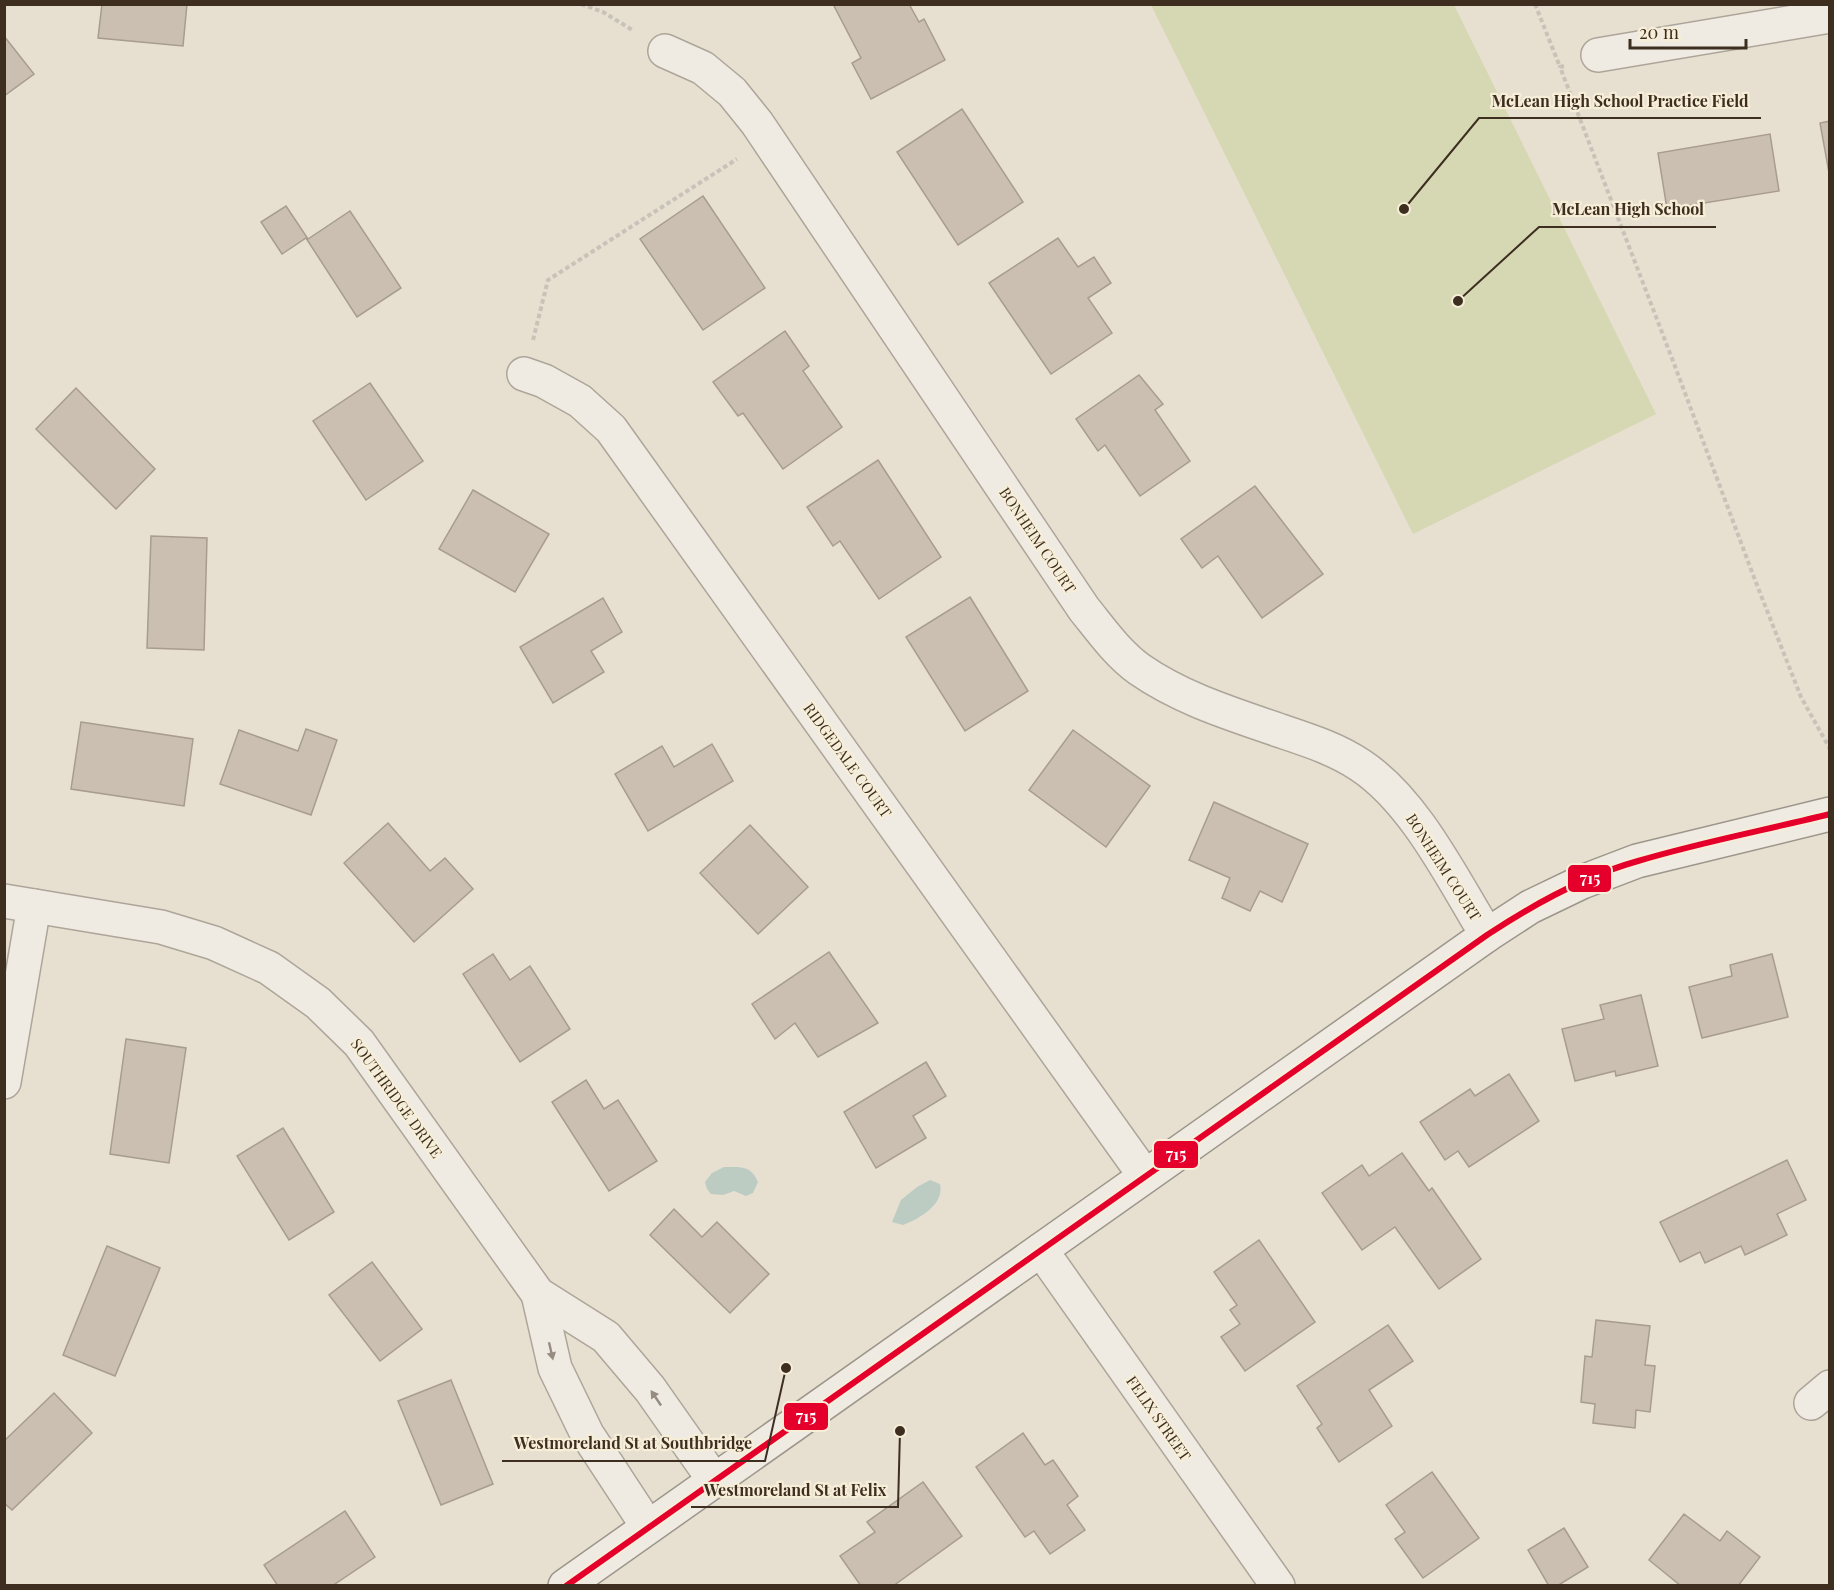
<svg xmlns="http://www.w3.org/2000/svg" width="1834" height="1590" font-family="'Playfair Display',serif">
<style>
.green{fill:#d6d7b3}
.water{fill:#bcccc2}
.building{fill:#cbbfb2;stroke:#a89c90;stroke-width:1.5}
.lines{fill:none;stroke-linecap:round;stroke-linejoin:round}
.street-casing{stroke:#ada599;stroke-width:36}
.secondary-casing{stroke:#9c958a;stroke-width:36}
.path{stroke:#c8c2b9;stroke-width:4;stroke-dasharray:4.5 3;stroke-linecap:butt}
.street{stroke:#efebe3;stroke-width:33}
.secondary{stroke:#efebe3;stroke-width:33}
.bus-1-casing{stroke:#f7eed8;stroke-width:10}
.bus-1{stroke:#e4002b;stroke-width:6}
.oneway{fill:#968c82}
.labels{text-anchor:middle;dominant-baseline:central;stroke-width:4.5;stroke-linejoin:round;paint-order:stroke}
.street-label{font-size:15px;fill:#3d2e20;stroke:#f7eed8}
.leader{fill:none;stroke:#3d2e20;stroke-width:2}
.callout-dot{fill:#3d2e20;stroke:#f7eed8;stroke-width:2}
.callout-label{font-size:16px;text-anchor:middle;font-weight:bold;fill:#3d2e20;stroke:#f7eed8;stroke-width:4.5;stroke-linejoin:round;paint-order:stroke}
.line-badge{stroke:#f7eed8;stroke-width:2}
.badge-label{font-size:16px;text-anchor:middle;font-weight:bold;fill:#fff}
</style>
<rect width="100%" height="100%" fill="#e7e0d1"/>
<polygon class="green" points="1151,5 1454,5 1656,414 1413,534"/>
<g class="water">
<path d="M724,1167C741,1167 751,1165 758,1182L753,1193L746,1196L734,1191L723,1195L711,1194L707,1189L705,1182L712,1173Z"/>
<path d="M930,1180L940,1184C945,1204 919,1219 903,1225L892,1222L901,1200L917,1187Z"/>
</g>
<g class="building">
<polygon points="102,4 187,4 183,46 98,38"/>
<polygon points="833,4 909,4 919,22 924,19 945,60 871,99 852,63 861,58"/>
<polygon points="4,36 34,74 4,96"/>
<polygon points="962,109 1023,202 958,245 897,152"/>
<polygon points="1830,121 1830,178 1820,123"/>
<polygon points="1770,134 1779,191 1667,209 1658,153"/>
<polygon points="703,196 765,288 703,330 640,239"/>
<polygon points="286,206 308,239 350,211 401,288 357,317 306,238 282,254 261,222"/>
<polygon points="1058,238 1078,267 1094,257 1111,283 1088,298 1112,333 1051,374 989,283"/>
<polygon points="785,331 809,366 803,371 842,427 783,469 743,413 738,416 713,382"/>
<polygon points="1139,375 1163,404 1155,410 1190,461 1140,496 1105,445 1098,451 1076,419"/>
<polygon points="370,383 423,461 366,500 313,421"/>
<polygon points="76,388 155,469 116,509 36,429"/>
<polygon points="878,460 941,557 879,599 840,541 833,546 807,507"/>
<polygon points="1255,486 1323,574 1262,618 1218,556 1202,568 1181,539"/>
<polygon points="473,490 549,534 515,592 439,549"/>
<polygon points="151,536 207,538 204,650 147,648"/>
<polygon points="970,597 1028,691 965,731 906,637"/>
<polygon points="603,598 622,632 591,651 604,672 553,703 520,647"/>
<polygon points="81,722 193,739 184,806 71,789"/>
<polygon points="306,729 337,740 311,815 220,784 239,730 298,751"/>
<polygon points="1073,730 1150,786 1106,847 1029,790"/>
<polygon points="712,744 733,781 648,831 615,774 662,746 674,767"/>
<polygon points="1214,802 1308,844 1282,902 1260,891 1250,911 1222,898 1230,878 1189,860"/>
<polygon points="388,823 430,871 445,858 473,889 414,942 344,863"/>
<polygon points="750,825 808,887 758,934 700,873"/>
<polygon points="829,952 878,1023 818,1057 795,1023 775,1039 752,1004"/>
<polygon points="493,954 510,980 530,966 570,1029 520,1062 463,974"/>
<polygon points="1772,954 1788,1017 1702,1038 1689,987 1732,976 1730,965"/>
<polygon points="1641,995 1658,1066 1616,1076 1615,1071 1575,1081 1562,1029 1604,1019 1600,1005"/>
<polygon points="126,1039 186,1048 169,1163 110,1154"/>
<polygon points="926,1062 946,1096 913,1116 926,1138 876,1168 844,1112"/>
<polygon points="1509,1074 1539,1121 1469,1167 1458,1151 1445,1160 1420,1122 1470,1089 1475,1096"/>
<polygon points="586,1080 604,1109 618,1100 657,1161 609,1191 552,1102"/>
<polygon points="283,1128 334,1212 289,1240 237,1156"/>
<polygon points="1402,1153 1429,1191 1432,1188 1481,1259 1439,1289 1395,1227 1362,1250 1322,1193 1362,1165 1369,1176"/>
<polygon points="1787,1160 1806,1200 1777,1214 1787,1235 1745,1255 1741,1246 1705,1263 1700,1252 1680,1262 1660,1222"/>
<polygon points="674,1209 702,1237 717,1222 769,1274 730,1313 650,1235"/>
<polygon points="1259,1240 1315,1322 1245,1371 1221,1337 1240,1324 1230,1310 1237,1305 1214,1272"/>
<polygon points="107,1246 160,1268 115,1376 63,1355"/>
<polygon points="372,1262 422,1329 380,1361 329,1295"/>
<polygon points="1596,1320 1650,1326 1645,1365 1655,1366 1650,1412 1636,1410 1635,1428 1593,1423 1595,1404 1581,1402 1585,1356 1592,1357"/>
<polygon points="1388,1325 1413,1361 1369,1390 1392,1426 1339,1462 1317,1428 1322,1424 1297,1386"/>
<polygon points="451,1380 493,1484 441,1505 398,1401"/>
<polygon points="54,1393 92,1433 12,1510 4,1503 4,1441"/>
<polygon points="1023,1433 1045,1465 1053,1460 1078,1496 1067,1505 1085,1530 1050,1554 1034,1531 1025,1537 976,1467"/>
<polygon points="1432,1472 1479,1538 1423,1578 1395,1539 1405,1532 1386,1505"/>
<polygon points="923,1482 962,1536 893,1586 861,1586 840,1556 875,1532 867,1522"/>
<polygon points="345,1511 375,1557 332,1586 278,1586 264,1565"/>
<polygon points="1684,1514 1720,1541 1727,1531 1760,1557 1738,1586 1681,1586 1649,1560"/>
<polygon points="1564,1528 1588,1567 1557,1586 1549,1586 1528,1550"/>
</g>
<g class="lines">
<defs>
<g id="street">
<path d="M665,51L703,68L732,92L757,123L1084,609C1101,630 1117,653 1139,669C1182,699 1232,714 1281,731C1308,740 1336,749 1360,765C1415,801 1453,880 1487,935"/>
<polyline points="1598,55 1830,16"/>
<polyline points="524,374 544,381 580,401 611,429 1145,1176"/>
<polyline points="4,901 161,927 214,943 269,968 318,1003 359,1043 538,1294 606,1337 650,1389 714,1480"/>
<polyline points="4,1082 34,906"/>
<polyline points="1041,1250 1278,1586"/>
<polyline points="538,1294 555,1368 587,1434 648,1527"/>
<polyline points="1811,1403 1830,1387"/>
</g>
<polyline id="secondary" points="565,1586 1487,935 1530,907 1582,882 1637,861 1830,814"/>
</defs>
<use href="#street" class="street-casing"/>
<use href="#secondary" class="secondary-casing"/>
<g class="path">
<polyline points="581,4 603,12 634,31"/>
<polyline points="1535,4 1560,67"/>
<polyline points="1564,66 1560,67 1673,361 1755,580 1801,697 1830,749"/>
<polyline points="533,340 548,280 737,159"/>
</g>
<use href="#street" class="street"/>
<use href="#secondary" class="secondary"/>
<defs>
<path id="bus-1" d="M566,1586L1487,935C1534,904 1584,876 1638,861C1701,842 1766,830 1830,814"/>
</defs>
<use href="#bus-1" class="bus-1-casing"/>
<use href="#bus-1" class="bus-1"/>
</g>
<defs><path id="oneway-solid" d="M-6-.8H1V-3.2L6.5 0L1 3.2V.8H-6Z" transform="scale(1.5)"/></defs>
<g class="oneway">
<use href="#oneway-solid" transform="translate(551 1351) rotate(77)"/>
<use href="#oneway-solid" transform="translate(656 1398) rotate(-124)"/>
</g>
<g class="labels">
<g class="street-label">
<text transform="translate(1038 540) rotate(56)">BONHEIM COURT</text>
<text transform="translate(848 760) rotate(54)">RIDGEDALE COURT</text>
<text transform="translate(1444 867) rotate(57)">BONHEIM COURT</text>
<text transform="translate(397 1098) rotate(54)">SOUTHRIDGE DRIVE</text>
<text transform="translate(1159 1418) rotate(55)">FELIX STREET</text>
</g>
</g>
<path class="leader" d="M1404 209L1479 118H1761M1458 301L1539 227H1716M786 1368L765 1461H502M900 1431L898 1507H691"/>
<g class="callout-dot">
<circle cx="1404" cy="209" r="6"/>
<circle cx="1458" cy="301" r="6"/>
<circle cx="786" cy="1368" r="6"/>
<circle cx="900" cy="1431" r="6"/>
</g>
<g class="callout-label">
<text x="1620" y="107">McLean High School Practice Field</text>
<text x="1628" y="215">McLean High School</text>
<text x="633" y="1449">Westmoreland St at Southbridge</text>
<text x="795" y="1496">Westmoreland St at Felix</text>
</g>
<g class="line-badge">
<rect x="1567" y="864" width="45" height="29" rx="6" fill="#e4002b"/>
<rect x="1153" y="1140" width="46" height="29" rx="6" fill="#e4002b"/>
<rect x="783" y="1402" width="46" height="29" rx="6" fill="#e4002b"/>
</g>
<g class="badge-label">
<text x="1590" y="884">715</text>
<text x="1176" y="1160">715</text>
<text x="806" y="1422">715</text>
</g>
<rect width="1834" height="1590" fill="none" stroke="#3d2e20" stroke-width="12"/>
<path d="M1630 39v9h116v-9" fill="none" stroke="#3d2e20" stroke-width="3"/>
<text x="1639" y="39" font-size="18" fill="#3d2e20" stroke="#f7eed8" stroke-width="4.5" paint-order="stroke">20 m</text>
</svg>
